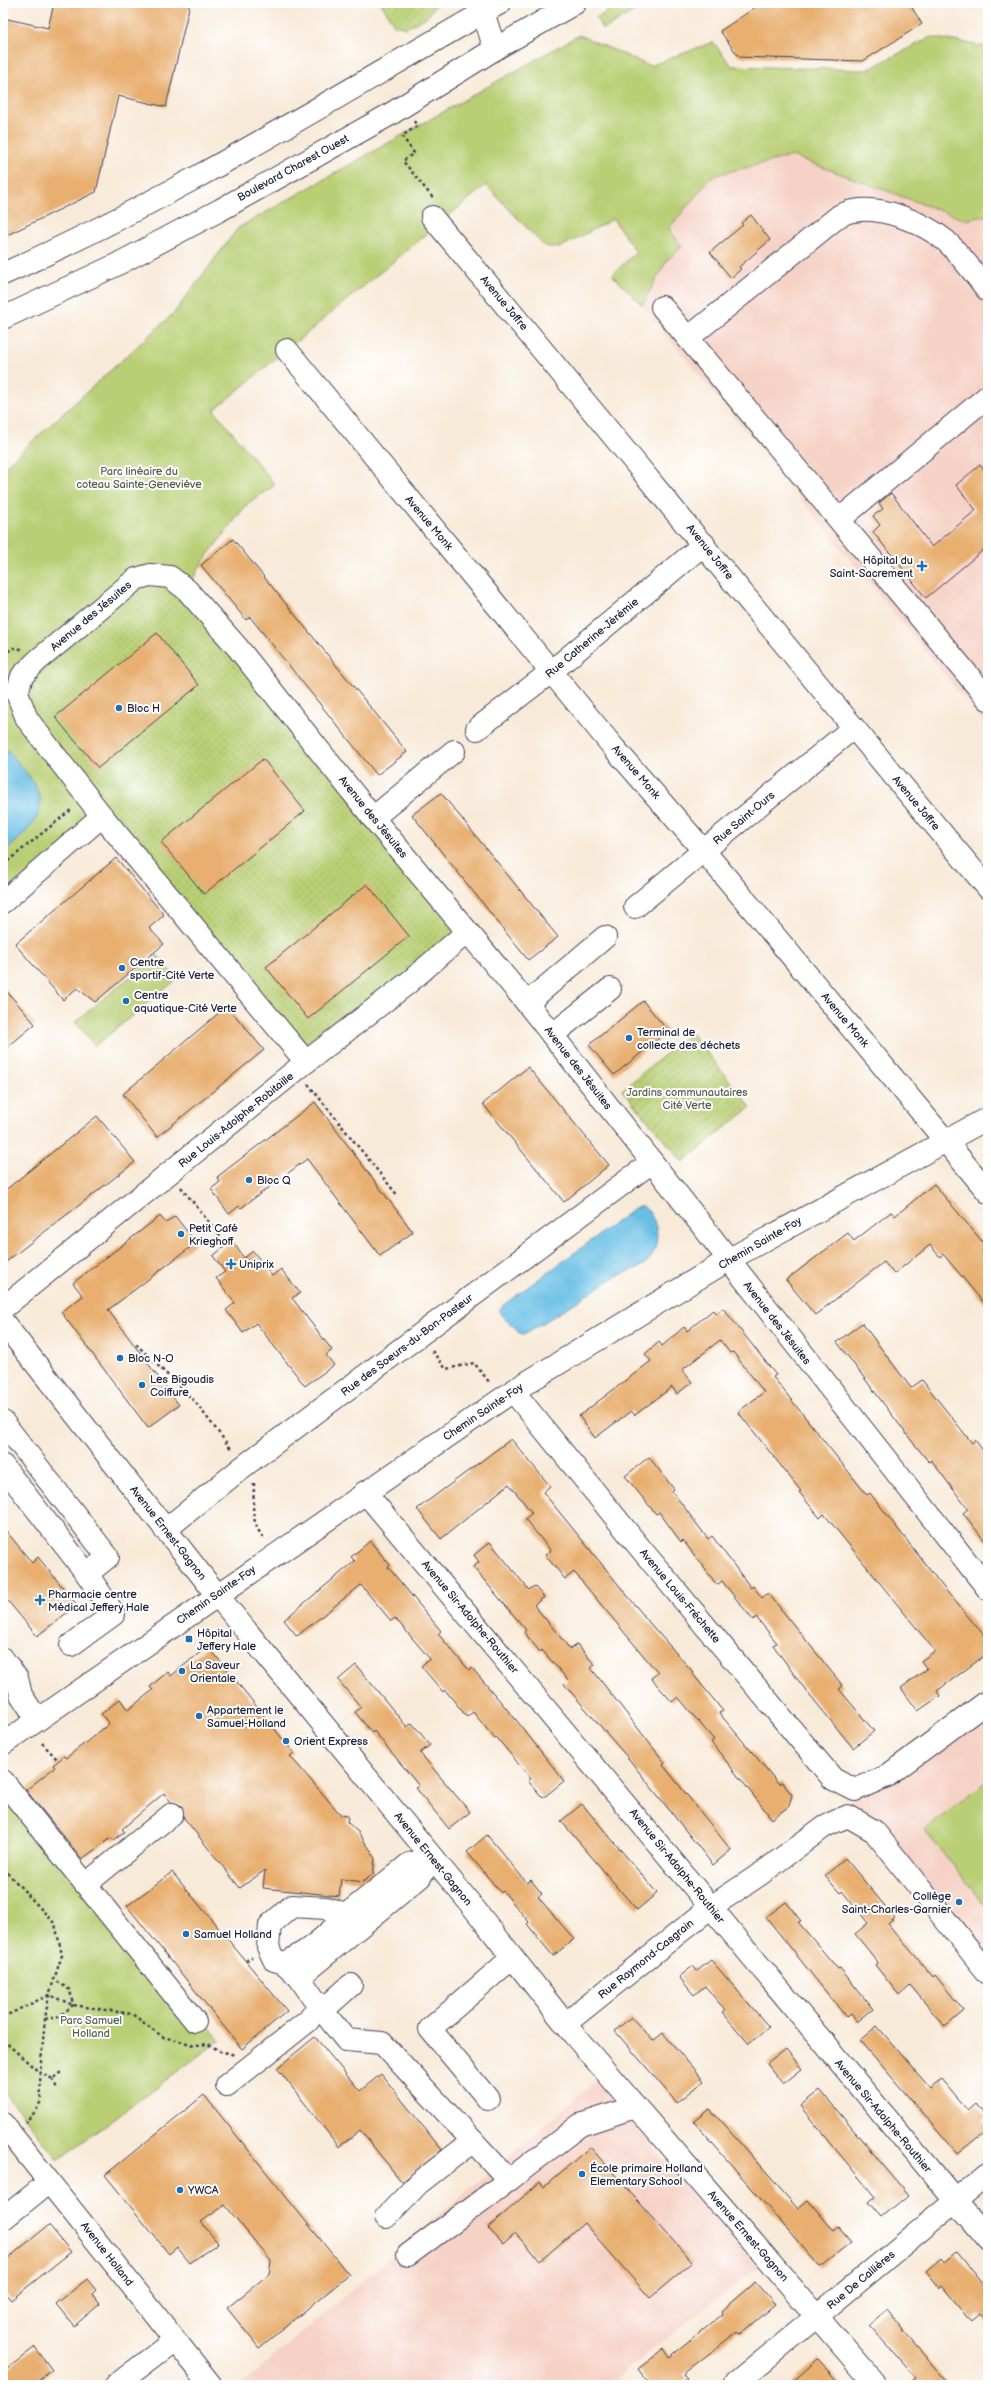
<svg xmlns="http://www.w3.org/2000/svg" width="991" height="2388" font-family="'Balsamiq Sans',sans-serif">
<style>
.built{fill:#f6d1c5}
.grass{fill:url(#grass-dots);stroke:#6e7858}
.park{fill:#b9cf74;stroke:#6e7858}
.garden{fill:url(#garden-furrows);stroke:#6e7858}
.water{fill:#68bfe5;stroke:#457090}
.building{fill:#e8af6f}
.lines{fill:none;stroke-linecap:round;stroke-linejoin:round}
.minor-casing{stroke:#424053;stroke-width:24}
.major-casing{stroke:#424053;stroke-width:24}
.path{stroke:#424053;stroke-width:2.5;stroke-dasharray:3 3;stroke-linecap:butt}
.minor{stroke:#fff;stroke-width:22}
.major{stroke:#fff;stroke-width:22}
.poi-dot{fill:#1f6fb2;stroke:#fff;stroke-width:1.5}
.labels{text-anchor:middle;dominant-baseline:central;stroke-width:4;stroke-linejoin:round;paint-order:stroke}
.street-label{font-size:11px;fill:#22223b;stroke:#fff}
.park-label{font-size:11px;fill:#575f4f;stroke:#fff}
.poi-label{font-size:11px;fill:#22223b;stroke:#fff;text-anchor:start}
</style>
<defs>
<pattern id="grass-dots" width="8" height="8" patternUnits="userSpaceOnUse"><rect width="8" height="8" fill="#b9cf74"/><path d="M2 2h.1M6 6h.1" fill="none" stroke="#9fb165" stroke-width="1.8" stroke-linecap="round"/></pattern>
<pattern id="garden-furrows" width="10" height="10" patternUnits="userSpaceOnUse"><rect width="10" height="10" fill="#b9cf74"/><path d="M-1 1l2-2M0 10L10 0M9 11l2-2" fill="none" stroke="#9fb165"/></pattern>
</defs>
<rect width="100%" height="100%" fill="#fff"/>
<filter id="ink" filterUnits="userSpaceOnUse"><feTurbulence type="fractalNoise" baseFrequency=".025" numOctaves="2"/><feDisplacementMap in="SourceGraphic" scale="8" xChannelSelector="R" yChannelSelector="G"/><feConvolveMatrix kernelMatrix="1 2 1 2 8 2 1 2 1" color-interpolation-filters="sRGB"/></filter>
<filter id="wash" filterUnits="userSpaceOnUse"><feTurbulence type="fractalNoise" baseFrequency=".012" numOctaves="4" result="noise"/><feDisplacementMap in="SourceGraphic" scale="16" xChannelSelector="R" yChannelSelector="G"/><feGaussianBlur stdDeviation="0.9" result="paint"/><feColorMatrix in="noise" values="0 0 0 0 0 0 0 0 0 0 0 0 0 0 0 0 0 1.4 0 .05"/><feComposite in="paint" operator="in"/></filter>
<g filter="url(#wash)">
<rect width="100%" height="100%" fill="#f8ead8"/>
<g class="built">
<polygon points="742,139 988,210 988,728 642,305 667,260 653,233"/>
<polygon points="988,1700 988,1973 848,1816 855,1790"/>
<polygon points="596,2081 758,2268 608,2385 241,2385"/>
</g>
<g class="grass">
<polygon points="381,3 437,3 428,16 406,28 394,25"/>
<polygon points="622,3 647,3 603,30 596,18"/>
<polygon points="170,577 467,932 306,1062 27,719 22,676 136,579"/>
</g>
<g class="park">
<polygon points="579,35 650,66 713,42 732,66 867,70 931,37 988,47 988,215 966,220 792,156 712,176 669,228 682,247 667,260 642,305 612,275 636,252 613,219 559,248 544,246 486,185 214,410 275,485 248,503 201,564 187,590 150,575 17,693 102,816 3,902 3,468 174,313 238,228"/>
<polygon points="157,955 177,979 95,1046 75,1022"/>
<polygon points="988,1780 988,1909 925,1830"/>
<polygon points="3,1788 220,2040 58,2160 3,2090"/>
</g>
<polygon class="garden" points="691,1033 751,1107 683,1162 622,1090"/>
<g class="water">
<path d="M3,745C45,795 60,805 3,853Z"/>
<path d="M642,1206C660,1217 662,1249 646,1263C638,1270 623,1272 613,1278C583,1297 555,1317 524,1334L519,1333C514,1324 503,1321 499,1311L502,1306L634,1209Z"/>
</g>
<g id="blocks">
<g class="building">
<polygon points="54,3 190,3 166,107 118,96 96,192 3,237 3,18 48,28"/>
<polygon points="762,3 909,3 922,24 863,61 739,57 720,31"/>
<polygon points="751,215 770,240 739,267 741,269 731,278 710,252 743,225 741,223"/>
<polygon points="980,465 988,475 988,546 926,598 873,532 880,525 873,516 883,509 879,503 891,493 932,547 976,510 956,485"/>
<polygon points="233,539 407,752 377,775 250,617 246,620 201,565"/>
<polygon points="157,633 199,685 98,768 55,717"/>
<polygon points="263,759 305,811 204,894 161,842"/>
<polygon points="441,793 558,937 528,960 412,815"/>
<polygon points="116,858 164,915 149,928 164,944 95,1002 77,988 63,1000 15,944"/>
<polygon points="367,884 409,936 308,1019 266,967"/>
<polygon points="3,987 35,1024 3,1051"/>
<polygon points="643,1001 668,1031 614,1075 589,1045"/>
<polygon points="227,1006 264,1050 157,1137 123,1094"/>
<polygon points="528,1067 609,1165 564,1202 483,1104"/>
<polygon points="315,1102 413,1232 380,1256 307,1159 241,1208 239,1206 229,1214 211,1189 220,1182 217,1177"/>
<polygon points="97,1116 135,1162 3,1264 3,1192"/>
<polygon points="934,1184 986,1246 982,1250 988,1257 988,1308 943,1254 940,1257 930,1245 894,1274 884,1262 815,1315 786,1280 848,1233 854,1241 891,1212 895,1216"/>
<polygon points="160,1216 166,1223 175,1216 196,1243 108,1310 179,1405 148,1428 61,1312 83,1296 73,1283"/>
<polygon points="232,1241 244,1258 253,1251 272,1276 281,1269 300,1293 292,1298 332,1350 326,1355 334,1365 305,1386 256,1323 243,1333 226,1310 235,1303 216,1278 225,1272 213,1256"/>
<polygon points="723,1308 776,1375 773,1377 867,1495 870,1493 943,1587 988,1640 988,1653 937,1691 940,1696 918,1711 901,1688 927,1669 921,1661 935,1651 824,1514 820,1518 799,1492 801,1491 738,1412 764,1392 733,1352 730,1353 720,1340 682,1370 692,1382 677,1394 672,1387 635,1415 631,1411 595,1438 579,1416 651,1361 645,1354 659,1342 662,1346 684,1327 687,1331 713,1310 716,1314"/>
<polygon points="862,1323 911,1388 922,1380 972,1443 975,1440 988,1457 988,1545 963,1513 968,1509 931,1460 929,1462 911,1440 837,1342"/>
<polygon points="511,1439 550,1486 543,1492 653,1627 693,1672 692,1673 723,1711 719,1713 779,1784 782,1782 792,1795 789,1806 772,1819 711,1742 714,1740 678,1697 672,1702 651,1678 658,1673 574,1572 565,1579 545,1555 551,1551 525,1519 532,1513 509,1484 441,1539 417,1509"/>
<polygon points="649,1457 674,1489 672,1491 708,1539 712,1536 751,1588 753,1586 762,1598 768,1593 843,1686 839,1689 874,1731 853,1748 801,1684 773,1645 777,1643 756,1617 753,1620 722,1581 717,1585 683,1540 681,1542 659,1512 656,1514 625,1476"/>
<polygon points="3,1527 32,1563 38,1557 77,1605 37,1636 3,1595"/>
<polygon points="370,1541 390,1565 388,1567 441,1631 438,1634 469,1670 472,1668 517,1721 564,1781 543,1798 528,1781 531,1779 497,1738 495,1739 473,1712 467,1717 445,1690 443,1692 421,1666 430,1659 395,1618 391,1621 361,1585 297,1636 284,1620 355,1561 351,1557"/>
<polygon points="490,1542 529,1590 534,1586 544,1597 534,1605 570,1649 577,1644 595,1665 591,1668 665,1763 663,1765 731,1850 713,1865 628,1758 564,1684 568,1680 542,1650 540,1652 524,1632 526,1630 473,1567 479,1562 474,1555"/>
<polygon points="208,1646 294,1753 290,1756 341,1815 348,1816 347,1822 358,1832 371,1851 375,1859 373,1874 363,1882 341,1879 339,1896 263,1888 265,1870 240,1888 184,1818 182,1806 171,1802 164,1793 122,1829 125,1832 114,1840 111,1838 82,1859 26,1790 55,1767 53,1765 64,1756 66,1758 109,1724 101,1714 120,1699 128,1710 153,1690 150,1687 159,1679 168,1672 171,1676"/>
<polygon points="356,1665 407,1727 412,1723 430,1745 420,1753 470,1812 449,1829 416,1788 419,1786 374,1731 372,1733 355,1712 361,1707 338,1680"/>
<polygon points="582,1804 657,1893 637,1910 561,1821"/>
<polygon points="487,1835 527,1883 531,1880 542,1894 538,1897 574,1939 553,1956 527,1924 529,1922 503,1891 501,1893 467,1852"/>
<polygon points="845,1858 895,1918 888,1924 933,1977 935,1975 964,2011 945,2027 910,1985 899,1995 875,1965 878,1962 855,1934 868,1923 842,1891 840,1893 825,1876"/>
<polygon points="172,1872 287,2011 242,2049 127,1906"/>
<polygon points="786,1902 801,1921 798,1922 838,1969 840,1968 873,2009 857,2022 851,2014 846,2017 766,1917"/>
<polygon points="711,1960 769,2027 749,2044 722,2012 725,2010 705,1986 694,1995 679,1977 693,1966 697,1971"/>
<polygon points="631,2017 653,2041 663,2033 704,2081 677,2103 615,2031"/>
<polygon points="877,2026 930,2088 941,2079 968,2111 976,2104 986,2117 982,2120 988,2129 957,2154 860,2040"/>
<polygon points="315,2037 360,2091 381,2074 442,2150 402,2182 360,2130 339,2147 277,2068"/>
<polygon points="786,2049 802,2069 783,2084 767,2064"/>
<polygon points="820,2090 908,2195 882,2217 869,2202 875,2197 800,2106"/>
<polygon points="204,2095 349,2275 259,2348 227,2308 269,2274 271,2261 225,2205 201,2222 218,2243 190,2263 177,2247 169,2254 105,2175"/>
<polygon points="710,2109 798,2209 808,2201 833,2231 838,2227 851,2242 820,2267 694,2122"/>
<polygon points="590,2147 692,2262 650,2298 584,2223 540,2261 515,2233 503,2244 488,2228 540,2182 544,2187"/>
<polygon points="49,2225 71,2252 11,2300 3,2291 3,2262"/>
<polygon points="956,2252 988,2291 988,2324 980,2314 972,2321 943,2286 940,2288 926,2271 941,2258 944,2262"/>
<polygon points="87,2279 96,2290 92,2294 100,2304 74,2326 56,2304"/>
<polygon points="755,2282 775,2305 741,2334 738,2331 683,2374 687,2378 678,2385 650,2385 638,2369 664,2349 670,2357 723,2314 721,2311"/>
<polygon points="887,2309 904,2330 903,2331 950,2385 907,2385 916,2378 869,2325"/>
<polygon points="35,2347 52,2370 33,2385 8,2385 3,2379 3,2372"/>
<polygon points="818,2359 842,2385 789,2385"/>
</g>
</g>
</g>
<g filter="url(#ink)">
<use href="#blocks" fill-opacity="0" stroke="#424053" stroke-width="1"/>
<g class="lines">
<defs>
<g id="minor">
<polyline points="480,3 495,49"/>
<path d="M432,217C618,440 800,666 988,888"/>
<polyline points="662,307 988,699"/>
<path d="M688,338L839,216C844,214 849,211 854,211C882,205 924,223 946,241C961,255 975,274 988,291"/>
<polyline points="287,350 614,748 704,851 988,1192"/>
<polyline points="840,519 988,396"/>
<polyline points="477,729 552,671 704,544"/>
<polyline points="373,818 454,751"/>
<polyline points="3,902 102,816"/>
<polyline points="635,907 853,728"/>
<polyline points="527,1003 605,937"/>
<polyline points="552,1035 610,989"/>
<polyline points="306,1062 102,816 27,719 17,693 22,676 38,660 136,579 150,575 170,577 187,590 238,648 373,818 527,1003 988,1589"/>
<polyline points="3,1308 306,1062 408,983 467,932"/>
<polyline points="3,1322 217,1595 469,1902 574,2035 876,2385"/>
<polyline points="513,1391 641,1549 833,1779 855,1790 887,1776 988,1701"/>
<polyline points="3,1422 108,1557 87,1574 3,1466"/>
<polyline points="365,1492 988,2240"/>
<polyline points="165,1530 244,1466 652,1162"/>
<polyline points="71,1645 114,1614 87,1574"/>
<polyline points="3,1659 17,1678 21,1695 37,1719"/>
<polyline points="3,1781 195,2021"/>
<polyline points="86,1884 172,1814"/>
<path d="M284,1963C309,1952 329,1934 347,1914"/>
<polyline points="299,1977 284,1963 274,1960 268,1947 270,1925 292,1906 326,1908 347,1914 409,1864 432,1858"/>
<polyline points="565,2024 711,1907 762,1873 825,1826 848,1816 874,1831 988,1973"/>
<polyline points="227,2085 308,2021 319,2006 331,2003 351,1985"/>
<polyline points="488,2099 430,2029 512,1958"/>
<polyline points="509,2180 580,2125 635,2107"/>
<polyline points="386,2217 419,2183 473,2141"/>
<polyline points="3,2219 49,2182"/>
<polyline points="408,2255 509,2180 382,2043 346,2040 319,2006 299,1977 420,1877 432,1858"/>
<polyline points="116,2385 175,2340"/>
<polyline points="734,2385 988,2174"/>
</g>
<g id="major">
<path d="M3,274C176,197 335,97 500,3"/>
<polyline points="3,318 114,266 220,210 389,115 495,49 575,3"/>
<polyline points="3,1744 513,1391 728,1260 988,1118"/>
<polyline points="3,2124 211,2385"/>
</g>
</defs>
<use href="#minor" class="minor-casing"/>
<use href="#major" class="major-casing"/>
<g class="path">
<polyline points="414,121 417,126 402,136 414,153 403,161 433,198"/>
<polyline points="3,655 13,648 22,649"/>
<polyline points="3,865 72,809"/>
<polyline points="308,1084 398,1196"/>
<polyline points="181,1187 227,1245"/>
<polyline points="136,1344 196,1403 232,1450"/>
<polyline points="432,1351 446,1369 474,1363 490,1383"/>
<path d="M254,1483C254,1506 249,1519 264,1539"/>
<polyline points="42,1743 58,1760"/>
<polyline points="3,1868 55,1924 62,1955 49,1995 45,2019 40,2073 41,2101 35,2112 25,2122"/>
<polyline points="246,1961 252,1957"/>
<polyline points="3,2017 49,1995 73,2005 132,2014 163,2037 195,2045 208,2044 220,2051 235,2055"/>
<polyline points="45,2019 59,2017 73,2005 70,1990 55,1980"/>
<polyline points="3,2040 40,2073 53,2079 62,2072"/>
<polyline points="53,2079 57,2089"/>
</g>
<use href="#minor" class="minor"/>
<use href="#major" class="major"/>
</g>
</g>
<g class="poi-dot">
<path d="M920 560h4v4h4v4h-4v4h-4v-4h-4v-4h4z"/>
<circle cx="119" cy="708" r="4"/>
<circle cx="122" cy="968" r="4"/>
<circle cx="126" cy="1001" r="4"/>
<circle cx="629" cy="1038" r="4"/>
<circle cx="249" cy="1180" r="4"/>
<circle cx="181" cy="1234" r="4"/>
<path d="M229 1258h4v4h4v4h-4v4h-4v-4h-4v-4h4z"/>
<circle cx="120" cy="1358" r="4"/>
<circle cx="142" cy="1385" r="4"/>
<path d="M38 1594h4v4h4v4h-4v4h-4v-4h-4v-4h4z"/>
<rect x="185" y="1635" width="8" height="8" rx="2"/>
<circle cx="182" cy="1671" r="4"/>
<circle cx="199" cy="1716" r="4"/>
<circle cx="286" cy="1741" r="4"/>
<circle cx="959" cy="1902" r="4"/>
<circle cx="186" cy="1934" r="4"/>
<circle cx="582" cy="2174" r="4"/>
<circle cx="180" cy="2190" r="4"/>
</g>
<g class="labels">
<g class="street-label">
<text transform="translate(293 168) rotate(-29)">Boulevard Charest Ouest</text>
<text transform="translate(504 303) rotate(50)">Avenue Joffre</text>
<text transform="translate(429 523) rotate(50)">Avenue Monk</text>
<text transform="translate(710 552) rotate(51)">Avenue Joffre</text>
<text transform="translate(91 616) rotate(-40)">Avenue des Jésuites</text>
<text transform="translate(592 638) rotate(-40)">Rue Catherine-Jérémie</text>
<text transform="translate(636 772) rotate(49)">Avenue Monk</text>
<text transform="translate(916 803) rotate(50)">Avenue Joffre</text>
<text transform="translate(373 817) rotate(51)">Avenue des Jésuites</text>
<text transform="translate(744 818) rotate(-40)">Rue Saint-Ours</text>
<text transform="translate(845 1020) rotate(50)">Avenue Monk</text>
<text transform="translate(578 1068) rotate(52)">Avenue des Jésuites</text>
<text transform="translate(236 1120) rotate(-39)">Rue Louis-Adolphe-Robitaille</text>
<text transform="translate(760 1243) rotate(-30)">Chemin Sainte-Foy</text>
<text transform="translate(777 1323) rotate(52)">Avenue des Jésuites</text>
<text transform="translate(407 1345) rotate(-37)">Rue des Soeurs-du-Bon-Pasteur</text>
<text transform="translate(483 1412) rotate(-34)">Chemin Sainte-Foy</text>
<text transform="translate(168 1533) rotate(52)">Avenue Ernest-Gagnon</text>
<text transform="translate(216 1595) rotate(-35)">Chemin Sainte-Foy</text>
<text transform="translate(680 1596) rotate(50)">Avenue Louis-Fréchette</text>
<text transform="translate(470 1617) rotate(50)">Avenue Sir-Adolphe-Routhier</text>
<text transform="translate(433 1859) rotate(51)">Avenue Ernest-Gagnon</text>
<text transform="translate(677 1866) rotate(51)">Avenue Sir-Adolphe-Routhier</text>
<text transform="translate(646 1959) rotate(-39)">Rue Raymond-Casgrain</text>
<text transform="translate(883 2116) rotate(50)">Avenue Sir-Adolphe-Routhier</text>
<text transform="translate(748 2236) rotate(49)">Avenue Ernest-Gagnon</text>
<text transform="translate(107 2254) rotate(52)">Avenue Holland</text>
<text transform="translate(861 2280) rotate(-40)">Rue De Callières</text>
</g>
<g class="park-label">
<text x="139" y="471">Parc linéaire du<tspan x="139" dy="13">coteau Sainte-Geneviève</tspan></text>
<text x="687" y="1092">Jardins communautaires<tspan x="687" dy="13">Cité Verte</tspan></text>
<text x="91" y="2020">Parc Samuel<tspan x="91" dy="13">Holland</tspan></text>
</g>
<g class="poi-label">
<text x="913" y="560" text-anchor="end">Hôpital du<tspan x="913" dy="13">Saint-Sacrement</tspan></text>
<text x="127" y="708">Bloc H</text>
<text x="130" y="962">Centre<tspan x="130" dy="13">sportif-Cité Verte</tspan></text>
<text x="134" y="995">Centre<tspan x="134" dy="13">aquatique-Cité Verte</tspan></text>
<text x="637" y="1032">Terminal de<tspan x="637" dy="13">collecte des déchets</tspan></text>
<text x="257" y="1180">Bloc Q</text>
<text x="189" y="1228">Petit Café<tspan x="189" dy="13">Krieghoff</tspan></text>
<text x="239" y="1264">Uniprix</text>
<text x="128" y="1358">Bloc N-O</text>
<text x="150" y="1379">Les Bigoudis<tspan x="150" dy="13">Coiffure</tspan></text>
<text x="48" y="1594">Pharmacie centre<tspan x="48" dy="13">Médical Jeffery Hale</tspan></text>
<text x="197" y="1633">Hôpital<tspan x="197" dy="13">Jeffery Hale</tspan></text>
<text x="190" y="1665">La Saveur<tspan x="190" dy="13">Orientale</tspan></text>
<text x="207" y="1710">Appartement le<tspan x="207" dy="13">Samuel-Holland</tspan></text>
<text x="294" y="1741">Orient Express</text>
<text x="951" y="1896" text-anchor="end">Collège<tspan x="951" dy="13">Saint-Charles-Garnier</tspan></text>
<text x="194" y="1934">Samuel Holland</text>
<text x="590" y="2168">École primaire Holland<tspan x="590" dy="13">Elementary School</tspan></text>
<text x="188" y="2190">YWCA</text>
</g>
</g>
<rect width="991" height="2388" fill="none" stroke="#fff" stroke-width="16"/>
</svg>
